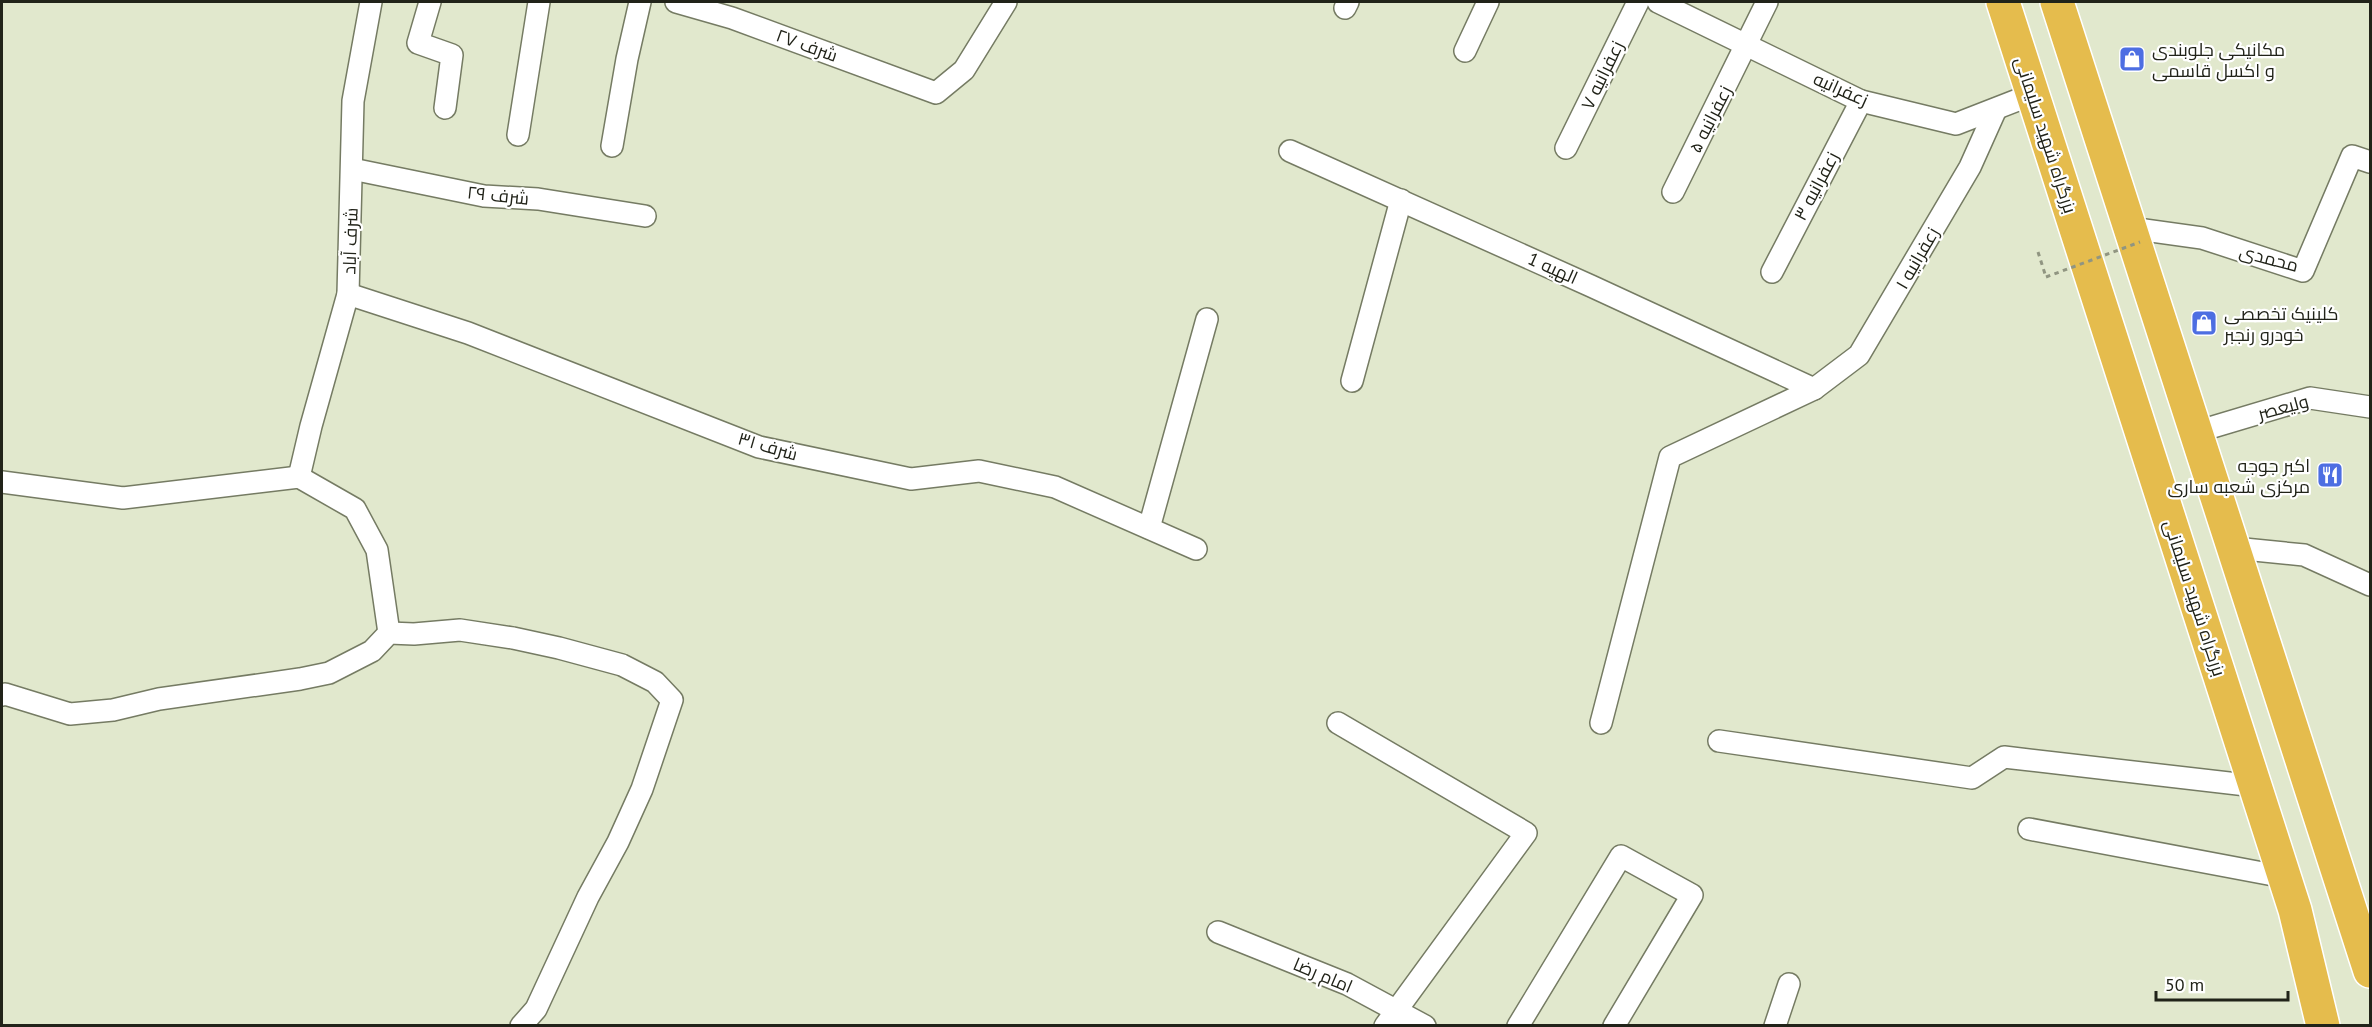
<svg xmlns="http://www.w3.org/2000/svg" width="2372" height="1027" font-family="'PT Sans',Cairo,sans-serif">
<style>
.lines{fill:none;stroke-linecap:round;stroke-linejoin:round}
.street-casing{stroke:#757b63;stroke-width:24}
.highway-casing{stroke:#fff;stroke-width:36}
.path{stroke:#909581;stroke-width:3;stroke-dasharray:4.5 4.5;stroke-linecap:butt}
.street{stroke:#fff;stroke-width:21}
.highway{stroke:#e5bc4d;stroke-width:33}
.path-bridge{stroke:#909581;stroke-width:3;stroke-dasharray:4.5 4.5;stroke-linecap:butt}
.labels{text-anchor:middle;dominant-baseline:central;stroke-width:4.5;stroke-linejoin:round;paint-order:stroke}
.street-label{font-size:18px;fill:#212319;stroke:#fff}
.poi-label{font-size:18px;fill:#212319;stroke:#fff;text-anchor:start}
</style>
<rect width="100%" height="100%" fill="#e1e8cd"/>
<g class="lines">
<defs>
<g id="street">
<polyline points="430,2 418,43 452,55 445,108"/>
<polyline points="676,2 732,18 936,93 964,70 1006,2"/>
<polyline points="1658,2 1861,101 1956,124 2033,94"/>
<polyline points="1345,8 1348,2"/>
<polyline points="1465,51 1488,2"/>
<polyline points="518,135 539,2"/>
<polyline points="612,146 627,59 640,2"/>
<polyline points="1566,148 1638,2"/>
<polyline points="1290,151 1591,286 1814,389"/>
<polyline points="352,169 484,196 538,199 645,216"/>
<polyline points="1673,192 1767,2"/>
<polyline points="2130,228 2202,238 2303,271 2352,156 2370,162"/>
<polyline points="1772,272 1861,101"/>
<polyline points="348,294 468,333 759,447 911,479 979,471 1055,487 1196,549"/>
<polyline points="1352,381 1401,200"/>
<polyline points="2196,432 2310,398 2370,407"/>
<polyline points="299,477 311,426 348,294 353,101 371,2"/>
<polyline points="2,482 123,498 299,477 355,509 377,550 389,633"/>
<polyline points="1149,528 1207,319"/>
<polyline points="2234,548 2304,555 2370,585"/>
<polyline points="2,695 5,694 70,714 113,710 159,699 300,679 329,673 372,651 389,633 414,634 460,630 513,638 559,648 622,665 655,682 672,700 642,789 618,842 588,897 536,1009 521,1026"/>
<polyline points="1338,723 1526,833 1385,1026"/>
<polyline points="1601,723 1670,457 1814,389 1859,355 1970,167 1996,109"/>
<polyline points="1719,741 1972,778 2004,757 2255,786"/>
<polyline points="2029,829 2284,877"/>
<polyline points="1218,932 1347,984 1425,1026"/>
<polyline points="1518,1026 1621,856 1692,895 1614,1026"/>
<polyline points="1775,1026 1789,984"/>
</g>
<g id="highway">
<polyline points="2003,2 2295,910 2323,1026"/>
<polyline points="2057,2 2370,971"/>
</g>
</defs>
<use href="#street" class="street-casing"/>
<use href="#highway" class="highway-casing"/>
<polyline class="path" points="2038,252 2046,277"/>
<use href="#street" class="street"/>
<use href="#highway" class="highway"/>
<polyline class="path-bridge" points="2046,277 2140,242"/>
</g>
<defs>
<symbol id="shop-square" viewBox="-11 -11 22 22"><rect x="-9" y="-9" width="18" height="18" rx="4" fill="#4d6ee2" stroke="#fff"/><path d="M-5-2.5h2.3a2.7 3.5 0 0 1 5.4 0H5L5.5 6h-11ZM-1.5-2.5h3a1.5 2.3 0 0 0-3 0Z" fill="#fff"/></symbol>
<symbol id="restaurant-square" viewBox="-11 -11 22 22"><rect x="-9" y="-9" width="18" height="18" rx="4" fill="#4d6ee2" stroke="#fff"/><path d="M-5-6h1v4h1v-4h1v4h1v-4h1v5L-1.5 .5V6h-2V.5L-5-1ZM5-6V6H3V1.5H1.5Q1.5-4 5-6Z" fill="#fff"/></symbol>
</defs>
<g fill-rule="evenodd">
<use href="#shop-square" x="2117" y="44" width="30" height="30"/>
<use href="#shop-square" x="2189" y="308" width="30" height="30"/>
<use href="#restaurant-square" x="2315" y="460" width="30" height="30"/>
</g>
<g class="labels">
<g class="street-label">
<text transform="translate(807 45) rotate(20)">شرف ۲۷</text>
<text transform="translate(1602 75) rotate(-64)">زعفرانیه ۷</text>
<text transform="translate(1841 89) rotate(24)">زعفرانیه</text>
<text transform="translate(1710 119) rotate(-63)">زعفرانیه ۵</text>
<text transform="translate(2046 135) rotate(72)">بزرگراه شهید سلیمانی</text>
<text transform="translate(1816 186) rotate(-62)">زعفرانیه ۳</text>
<text transform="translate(498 195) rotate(6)">شرف ۲۹</text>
<text transform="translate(350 241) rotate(-88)">شرف آباد</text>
<text transform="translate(1917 258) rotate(-60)">زعفرانیه ۱</text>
<text transform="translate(2269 258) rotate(15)">محمدی</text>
<text transform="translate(1553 268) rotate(24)">الهیه 1</text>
<text transform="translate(2283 407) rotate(-15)">ولیعصر</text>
<text transform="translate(768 446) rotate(16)">شرف ۳۱</text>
<text transform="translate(2195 598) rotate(72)">بزرگراه شهید سلیمانی</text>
<text transform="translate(1323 975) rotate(23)">امام رضا</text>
</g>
<g class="poi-label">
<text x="2152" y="49">مکانیکی جلوبندی<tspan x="2152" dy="21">و اکسل قاسمی</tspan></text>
<text x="2224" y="313">کلینیک تخصصی<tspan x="2224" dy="21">خودرو رنجبر</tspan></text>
<text x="2310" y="465" text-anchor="end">اکبر جوجه<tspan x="2310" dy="21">مرکزی شعبه ساری</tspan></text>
</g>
</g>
<rect width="2372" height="1027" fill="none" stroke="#212319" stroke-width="6"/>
<path d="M2156 991v9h132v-9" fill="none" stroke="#212319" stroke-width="3"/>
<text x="2165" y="991" font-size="18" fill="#212319" stroke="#ffffff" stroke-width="4.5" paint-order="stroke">50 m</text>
</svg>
